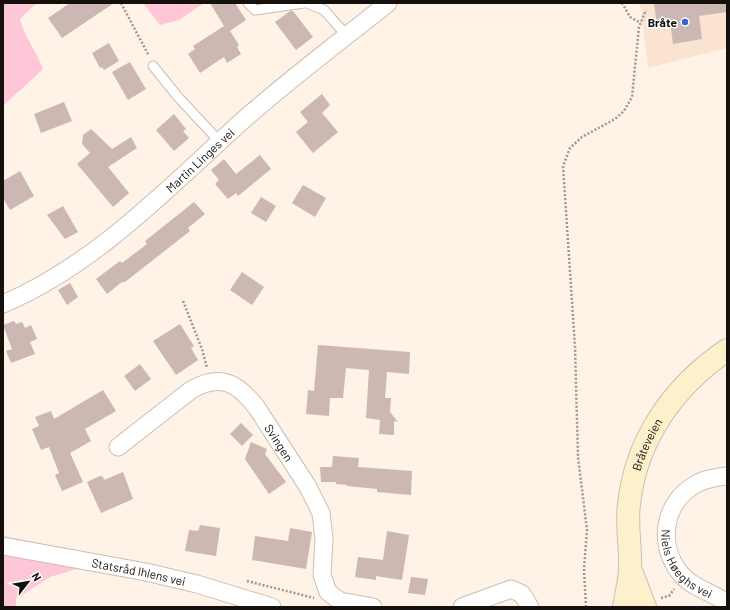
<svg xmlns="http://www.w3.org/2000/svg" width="730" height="610" font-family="Barlow,sans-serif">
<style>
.built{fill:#fae4d1}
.green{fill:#fec6d6}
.building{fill:#cdb7b3}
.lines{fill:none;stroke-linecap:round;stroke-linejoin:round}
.service-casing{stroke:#cdbeb1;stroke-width:11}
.minor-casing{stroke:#cdbeb1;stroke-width:19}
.secondary-casing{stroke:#cdbeb1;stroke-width:24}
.path{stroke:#a1978f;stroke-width:2.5;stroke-dasharray:2 2;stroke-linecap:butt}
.service{stroke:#fff;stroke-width:9}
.minor{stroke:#fff;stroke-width:17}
.secondary{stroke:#fcf1cb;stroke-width:22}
.poi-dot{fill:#3c61d3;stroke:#fff;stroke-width:1.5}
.labels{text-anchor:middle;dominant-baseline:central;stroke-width:3;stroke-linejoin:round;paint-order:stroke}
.poi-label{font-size:12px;font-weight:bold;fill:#15100c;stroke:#fff;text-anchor:end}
.street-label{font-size:12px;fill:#15100c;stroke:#fff}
</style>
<rect width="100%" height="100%" fill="#fff2e7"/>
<polygon class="built" points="640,3 727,3 727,48 648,68"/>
<g class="green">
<path d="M3,3H39L32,7L20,19C24,37 37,52 43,69L3,106Z"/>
<polygon points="143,3 204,3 179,20 160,25"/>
<polygon points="3,536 94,554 80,568 50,577 16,599 16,607 3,607"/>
</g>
<g class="building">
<polygon points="70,3 114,3 62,38 48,18"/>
<polygon points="210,3 235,3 246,20 230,31 239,45 237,47 241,54 227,63 224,57 200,73 188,54 195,49 193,46 224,26"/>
<polygon points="654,3 727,3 727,12 699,16 702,39 673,44 670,21 657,24"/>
<polygon points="290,11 293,11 313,37 296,50 275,22"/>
<polygon points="109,43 119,61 104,70 102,67 100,68 92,53"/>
<polygon points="130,62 146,89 128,100 112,72"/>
<polygon points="322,94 330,105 322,113 338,132 313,153 296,132 308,122 300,112"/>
<polygon points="64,102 72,121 41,133 34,114"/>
<polygon points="174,114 186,129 183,131 189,138 174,151 156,130"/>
<polygon points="91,129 112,149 131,137 137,148 108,167 129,193 113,207 77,164 90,153 82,144 83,135"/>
<polygon points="260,155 271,169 238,196 236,193 228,199 215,184 219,180 211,170 224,159 236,174"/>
<polygon points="20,171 34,196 10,210 3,198 3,181"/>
<polygon points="303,185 326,198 315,217 292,203"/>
<polygon points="261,197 276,206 266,222 251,213"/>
<polygon points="194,202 205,214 188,228 190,231 125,282 122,282 107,294 96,279 120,261 122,263 147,244 145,241"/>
<polygon points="63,206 78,232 65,239 47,215"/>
<polygon points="242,272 264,287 252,305 230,290"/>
<polygon points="70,283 78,297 67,305 58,290"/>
<polygon points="14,321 16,324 22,322 25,328 31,325 37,339 30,342 35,354 11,363 6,351 12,349 3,325"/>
<polygon points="180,324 194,346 191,348 198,360 176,375 153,341"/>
<polygon points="318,345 410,352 409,374 387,372 385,398 391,398 390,412 398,422 394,421 394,435 379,434 380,420 366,418 369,370 346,368 343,398 330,398 329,416 306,414 308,390 314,391"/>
<polygon points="140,364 151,379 135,391 124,376"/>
<polygon points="103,390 116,411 85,429 91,441 70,453 83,482 62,491 55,475 59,473 49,447 41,450 32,429 39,426 35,417 51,411 54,419"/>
<polygon points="241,423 253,435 242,446 230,434"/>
<polygon points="251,442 267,449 265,454 286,482 269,494 245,459"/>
<polygon points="333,456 359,458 358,467 412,471 411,495 377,492 377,489 347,486 347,485 336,484 336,482 321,482 320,467 332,467"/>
<polygon points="123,472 133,499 101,513 87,482 100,476 103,477 104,480"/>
<polygon points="200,525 220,528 216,556 185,551 189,530 198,531"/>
<polygon points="290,528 312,532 306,569 252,560 255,536 288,541"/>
<polygon points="387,531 409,535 402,580 376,576 376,580 355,577 358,557 383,560"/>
<polygon points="411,577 428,579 425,595 408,593"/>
</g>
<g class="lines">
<defs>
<g id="service">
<polyline points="248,3 255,10 304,3"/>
<polyline points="307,3 324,10 347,36"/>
<polyline points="153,66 178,97 220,142"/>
</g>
<g id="minor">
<path id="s1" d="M3,304C95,265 167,189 240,123C287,81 338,43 388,3"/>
<path id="s2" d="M118,447L191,390C221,373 238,383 257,408L308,487L321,513L324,539L322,575L328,592L340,601L373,607"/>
<path id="s3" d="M727,476C718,477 709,478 700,482C664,499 656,543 680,573C692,588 712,592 727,603"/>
<path id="s4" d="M3,546L146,572L197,584L272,607"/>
<polyline points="462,607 511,589 522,594 530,607"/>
</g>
<g id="secondary">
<polyline points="630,568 645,607"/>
<path id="s5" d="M624,607C626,594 630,580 630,568C631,546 626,526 629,504C636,439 674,386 727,350"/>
</g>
</defs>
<use href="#service" class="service-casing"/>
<use href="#minor" class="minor-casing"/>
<use href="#secondary" class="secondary-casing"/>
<g class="path">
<polyline points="121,3 149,56"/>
<polyline points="622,3 630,17 641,23"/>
<polyline points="183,301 202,349 207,368"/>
<polyline points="247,581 314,598"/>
<polyline points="661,598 669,596 674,589"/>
<polyline points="586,607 584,569 587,530 578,457 575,347 563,166 570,148 582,137 615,119 624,111 632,97 639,27 646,10"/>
</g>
<use href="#service" class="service"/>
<use href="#minor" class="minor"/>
<use href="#secondary" class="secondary"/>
</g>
<circle class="poi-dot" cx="685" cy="22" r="4"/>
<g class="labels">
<g class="poi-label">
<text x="677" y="22">Bråte</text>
</g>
<g class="street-label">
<text stroke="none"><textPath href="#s1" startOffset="245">Martin Linges vei</textPath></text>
<text stroke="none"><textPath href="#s2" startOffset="211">Svingen</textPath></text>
<text stroke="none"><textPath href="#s5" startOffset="166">Bråteveien</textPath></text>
<text stroke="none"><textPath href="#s3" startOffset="131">Niels Høeghs vei</textPath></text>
<text stroke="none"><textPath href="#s4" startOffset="138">Statsråd Ihlens vei</textPath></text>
</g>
</g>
<rect width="730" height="610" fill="none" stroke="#15100c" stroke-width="8"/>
<g transform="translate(28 582) rotate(59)" stroke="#ffffff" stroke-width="3" paint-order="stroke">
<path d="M0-3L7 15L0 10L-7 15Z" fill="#15100c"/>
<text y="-6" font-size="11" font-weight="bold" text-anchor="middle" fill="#15100c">N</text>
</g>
</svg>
